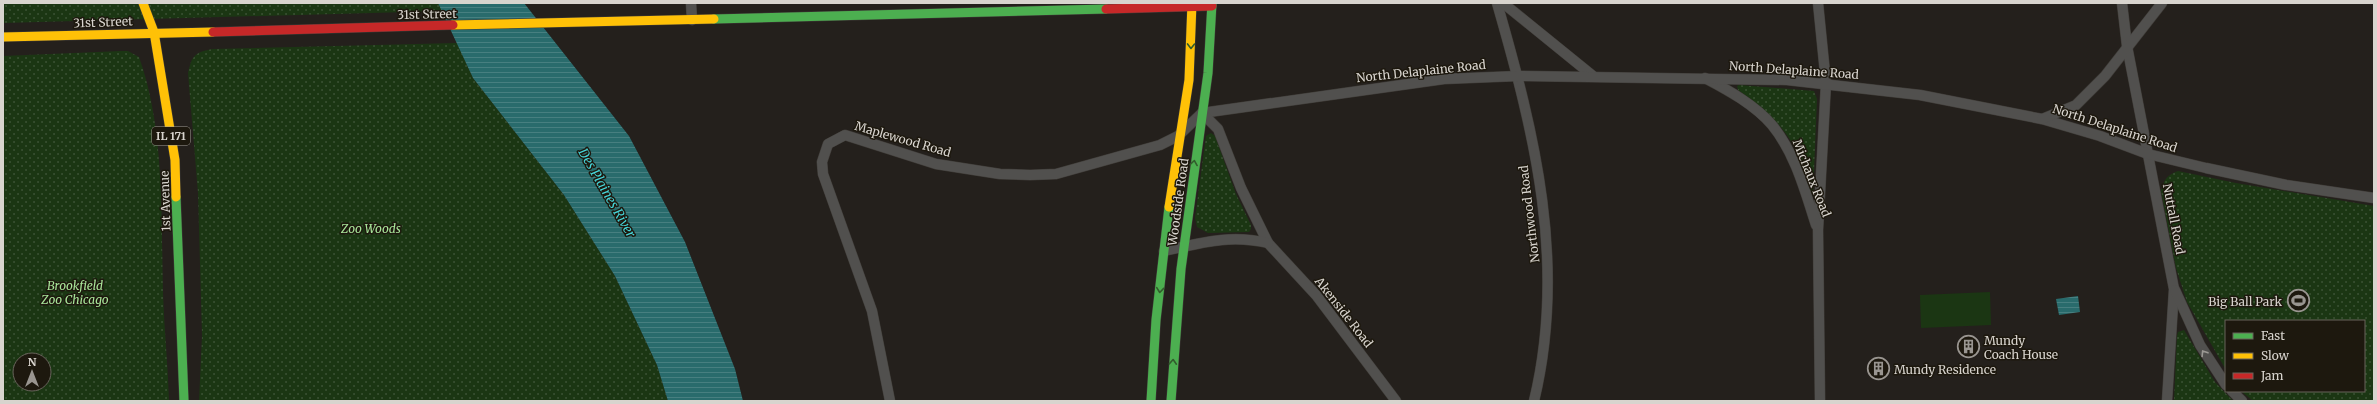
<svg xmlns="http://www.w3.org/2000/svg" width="2377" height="404" font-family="Merriweather,serif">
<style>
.green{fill:#1b3613}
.park{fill:url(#park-dots);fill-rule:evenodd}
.water{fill:url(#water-rules)}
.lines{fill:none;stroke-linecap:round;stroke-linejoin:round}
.street-casing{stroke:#403d39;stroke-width:11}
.fast-casing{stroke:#403d39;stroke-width:10}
.slow-casing{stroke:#403d39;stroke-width:10}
.jam-casing{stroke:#403d39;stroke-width:10}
.street{stroke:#51504e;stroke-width:10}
.fast{stroke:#4caf50;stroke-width:9}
.slow{stroke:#ffc107;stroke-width:9}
.jam{stroke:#c62828;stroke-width:9}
.oneway{stroke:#325c2c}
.oneway2{stroke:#9b9994}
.labels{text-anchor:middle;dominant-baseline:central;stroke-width:3;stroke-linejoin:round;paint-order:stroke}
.shield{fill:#1d180e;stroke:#a09c94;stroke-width:1}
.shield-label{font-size:11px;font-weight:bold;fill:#d8d4ce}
.street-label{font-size:12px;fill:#d8d4ce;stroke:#1d180e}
.park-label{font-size:12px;font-style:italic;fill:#a8e599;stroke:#1d180e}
.poi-label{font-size:12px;fill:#d8d4ce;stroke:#1d180e;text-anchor:start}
.water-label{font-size:13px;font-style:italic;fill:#46d5d9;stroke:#1d180e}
</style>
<defs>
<pattern id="park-dots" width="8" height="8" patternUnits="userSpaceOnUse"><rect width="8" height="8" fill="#1b3613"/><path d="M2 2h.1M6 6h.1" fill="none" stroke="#3b5234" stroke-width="1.8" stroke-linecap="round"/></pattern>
<pattern id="water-rules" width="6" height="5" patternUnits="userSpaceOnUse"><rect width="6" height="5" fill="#296b6c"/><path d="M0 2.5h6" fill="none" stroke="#477f80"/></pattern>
</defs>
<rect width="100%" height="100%" fill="#24201c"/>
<polygon class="green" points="1990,292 1991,325 1921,328 1920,295"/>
<g class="park">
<polygon points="3,3 440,3 444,11 3,23"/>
<path d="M457,43L473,78L564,195L615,276L657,365L668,401H199L202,335L198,193L188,73C192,55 195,52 213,49Z"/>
<path d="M121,51H128L139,57C165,129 161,217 163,292C164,328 168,365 169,401H3V56ZM20,360H44V384H20Z"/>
<path d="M1739,85L1814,91L1817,99L1813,196C1807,186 1805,169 1800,158C1786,127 1765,109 1738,90L1737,86Z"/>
<polygon points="1211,133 1215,136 1236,194 1251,225 1251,229 1249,232 1208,233 1197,227 1195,218 1206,136"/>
<path d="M2178,171L2236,183L2374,206V401H2253L2241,391H2364V321H2226V370L2187,302L2176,268L2161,191C2164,179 2167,175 2178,171Z"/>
<polygon points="2184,330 2215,382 2233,401 2174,401 2177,336 2178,332"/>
</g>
<g class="water">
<polygon points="438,3 524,3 629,136 685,242 735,369 743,401 668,401 657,365 615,276 564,195 473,78"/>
<polygon points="2078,296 2080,312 2059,315 2056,299"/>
</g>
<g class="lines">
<defs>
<g id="street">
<polyline points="691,3 692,20"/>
<path d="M1497,3C1535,135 1567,264 1534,401"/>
<polyline points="1503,3 1593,76"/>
<polyline points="1818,3 1826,83 1818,230 1820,401"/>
<polyline points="2122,3 2127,46 2174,289 2167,401"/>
<path d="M1705,78C1728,90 1755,105 1772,125C1795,153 1805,191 1816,225"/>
<polyline points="1202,113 1444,79 1518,76 1787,80 1920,95 2042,119 2100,136 2148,154 2206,168 2286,185 2374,198"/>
<polyline points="1202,113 1218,129 1241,188 1268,243 1316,295 1396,401"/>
<polyline points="2042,119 2076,105 2105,76 2162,3"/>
<path d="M1164,251C1201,243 1229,234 1268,243"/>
<polyline points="2175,290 2200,345 2226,385"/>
<polyline points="2232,391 2242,401"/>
<polyline points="890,401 872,311 823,174 822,162 828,144 845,135 936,164 1000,174 1030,175 1056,174 1160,145 1178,136 1202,113"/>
</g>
<g id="fast">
<polyline points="714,19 1106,9"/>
<polyline points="176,197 184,401"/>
<polyline points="1151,401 1156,320 1169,207"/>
<polyline points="1171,401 1181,269 1208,73 1212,3"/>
</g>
<g id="slow">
<polyline points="143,3 154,32 175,160 176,197"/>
<polyline points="453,25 714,19"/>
<polyline points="3,37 213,32"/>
<polyline points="1169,207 1189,80 1192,3"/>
</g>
<g id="jam">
<polyline points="1106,9 1212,6"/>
<polyline points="213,32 453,25"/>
</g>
</defs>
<use href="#street" class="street-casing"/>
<use href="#fast" class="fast-casing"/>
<use href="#slow" class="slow-casing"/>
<use href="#jam" class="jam-casing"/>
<use href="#street" class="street"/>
<use href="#fast" class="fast"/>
<use href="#slow" class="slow"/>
<use href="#jam" class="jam"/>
</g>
<defs><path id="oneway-chevron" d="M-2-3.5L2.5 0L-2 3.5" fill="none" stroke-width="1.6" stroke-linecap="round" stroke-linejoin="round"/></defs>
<g class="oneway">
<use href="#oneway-chevron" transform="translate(1191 46) rotate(91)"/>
<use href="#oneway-chevron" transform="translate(1194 163) rotate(-81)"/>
<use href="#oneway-chevron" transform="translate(1160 290) rotate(96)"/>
<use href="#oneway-chevron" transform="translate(1173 362) rotate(-87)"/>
</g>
<use class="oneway2" href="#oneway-chevron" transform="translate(2204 353) rotate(-122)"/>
<defs>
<symbol id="stadium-ring" viewBox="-11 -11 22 22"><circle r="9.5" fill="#1d180e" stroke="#999590" stroke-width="1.5"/><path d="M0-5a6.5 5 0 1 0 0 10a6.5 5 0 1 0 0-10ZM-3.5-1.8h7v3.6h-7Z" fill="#999590"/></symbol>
<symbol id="building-ring" viewBox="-11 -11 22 22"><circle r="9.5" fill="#1d180e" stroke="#999590" stroke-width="1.5"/><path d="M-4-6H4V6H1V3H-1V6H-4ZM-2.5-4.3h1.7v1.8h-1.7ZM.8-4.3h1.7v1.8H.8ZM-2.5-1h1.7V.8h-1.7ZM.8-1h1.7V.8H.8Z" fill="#999590"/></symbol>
</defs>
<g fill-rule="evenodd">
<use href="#stadium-ring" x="2286" y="288" width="25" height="25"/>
<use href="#building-ring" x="1956" y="334" width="25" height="25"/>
<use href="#building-ring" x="1866" y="356" width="25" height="25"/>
</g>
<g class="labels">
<rect class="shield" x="152" y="127" width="38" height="18" rx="3"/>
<g class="shield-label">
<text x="171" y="136">IL 171</text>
</g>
<g class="street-label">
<text transform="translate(427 14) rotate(-1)">31st Street</text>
<text transform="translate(103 22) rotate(-2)">31st Street</text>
<text transform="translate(1794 70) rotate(4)">North Delaplaine Road</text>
<text transform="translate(1421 71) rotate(-6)">North Delaplaine Road</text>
<text transform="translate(2115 128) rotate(18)">North Delaplaine Road</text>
<text transform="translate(903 139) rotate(16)">Maplewood Road</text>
<text transform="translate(1812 178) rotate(68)">Michaux Road</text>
<text transform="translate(165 201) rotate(-92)">1st Avenue</text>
<text transform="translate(1178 202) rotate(-82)">Woodside Road</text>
<text transform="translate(1529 214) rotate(-97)">Northwood Road</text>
<text transform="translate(2174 219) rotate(79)">Nuttall Road</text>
<text transform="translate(1344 312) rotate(52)">Akenside Road</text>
</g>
<g class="park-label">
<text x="371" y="228">Zoo Woods</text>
<text x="75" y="285">Brookfield<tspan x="75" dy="14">Zoo Chicago</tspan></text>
</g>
<g class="poi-label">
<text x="2282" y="301" text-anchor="end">Big Ball Park</text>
<text x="1984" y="340">Mundy<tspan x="1984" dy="14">Coach House</tspan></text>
<text x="1894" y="369">Mundy Residence</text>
</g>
<g class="water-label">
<text transform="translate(607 193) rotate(60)">Des Plaines River</text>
</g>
</g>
<rect width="2377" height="404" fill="none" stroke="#d8d4ce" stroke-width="8"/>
<rect x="2225" y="320" width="140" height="72" fill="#1d180e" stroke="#68635b"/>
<rect x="2233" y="333" width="20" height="6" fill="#4caf50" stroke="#68635b"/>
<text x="2261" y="340" font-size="12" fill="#d8d4ce">Fast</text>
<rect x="2233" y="353" width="20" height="6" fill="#ffc107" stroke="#68635b"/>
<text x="2261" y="360" font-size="12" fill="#d8d4ce">Slow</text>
<rect x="2233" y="373" width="20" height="6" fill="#c62828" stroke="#68635b"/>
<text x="2261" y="380" font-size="12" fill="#d8d4ce">Jam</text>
<g transform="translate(32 372)"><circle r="19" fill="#1d180e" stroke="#68635b"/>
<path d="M0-3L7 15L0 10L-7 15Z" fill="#999590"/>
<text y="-6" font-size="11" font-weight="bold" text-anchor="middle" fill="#d8d4ce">N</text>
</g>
</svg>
